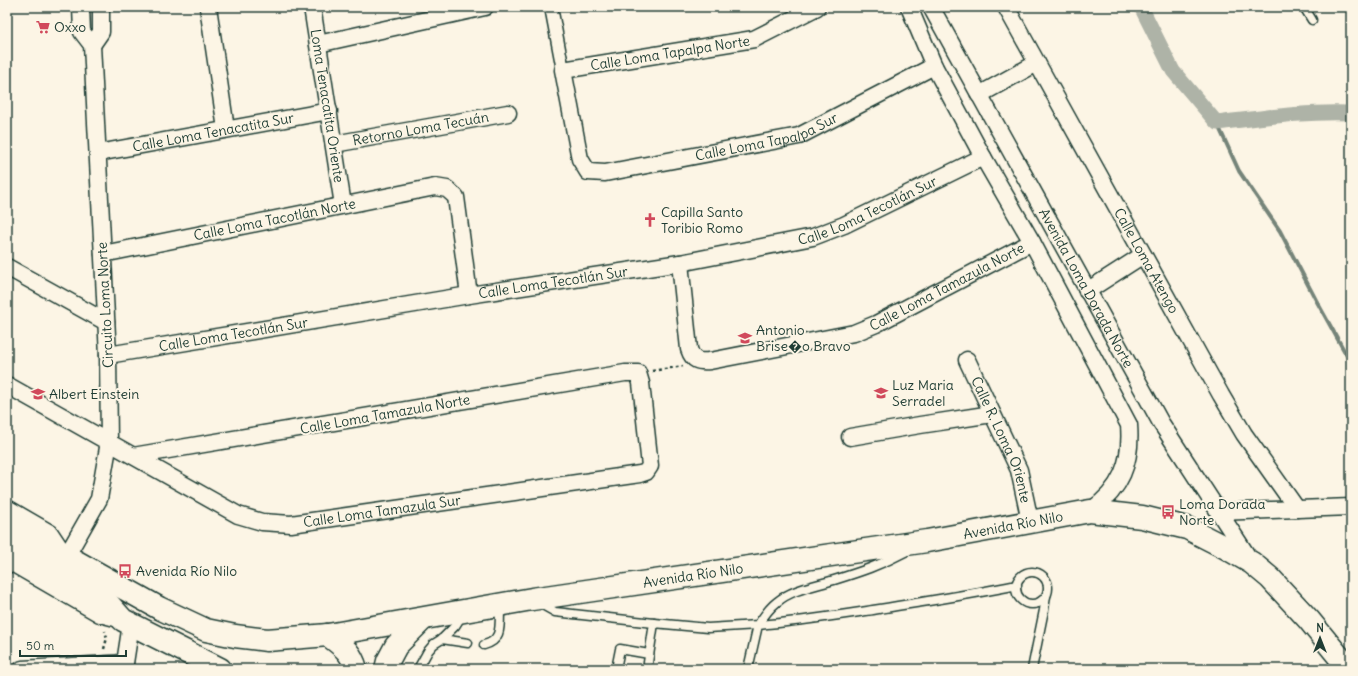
<svg xmlns="http://www.w3.org/2000/svg" width="1358" height="676" font-family="Delius,sans-serif">
<style>
.lines{fill:none;stroke-linecap:round;stroke-linejoin:round}
.stream{stroke:#758479;stroke-width:4}
.canal{stroke:#aeb3a7;stroke-width:15}
.service-casing{stroke:#1f3d34;stroke-width:11}
.pedestrian-casing{stroke:#1f3d34;stroke-width:15}
.minor-casing{stroke:#1f3d34;stroke-width:19}
.secondary-casing{stroke:#1f3d34;stroke-width:25}
.path{stroke:#1f3d34;stroke-width:2.5;stroke-dasharray:3 3;stroke-linecap:butt}
.service{stroke:#fcf5e5;stroke-width:8}
.pedestrian{stroke:#fcf5e5;stroke-width:12}
.minor{stroke:#fcf5e5;stroke-width:16}
.secondary{stroke:#fcf5e5;stroke-width:22}
.labels{text-anchor:middle;dominant-baseline:central;stroke-width:4;stroke-linejoin:round;paint-order:stroke}
.poi-label{font-size:14px;fill:#1f3d34;stroke:#fcf5e5;text-anchor:start}
.street-label{font-size:14px;fill:#1f3d34;stroke:#fcf5e5}
</style>
<rect width="100%" height="100%" fill="#fcf5e5"/>
<filter id="ink" filterUnits="userSpaceOnUse"><feTurbulence type="fractalNoise" baseFrequency=".025" numOctaves="2"/><feDisplacementMap in="SourceGraphic" scale="8" xChannelSelector="R" yChannelSelector="G"/><feConvolveMatrix kernelMatrix="1 2 1 2 8 2 1 2 1" color-interpolation-filters="sRGB"/></filter>
<g filter="url(#ink)">
<g class="lines">
<polyline class="stream" points="1217,123 1239,171 1280,231 1316,300 1351,363"/>
<path class="canal" d="M1141,7L1173,71L1217,123C1261,118 1306,111 1351,113"/>
<defs>
<g id="service">
<polyline points="1304,7 1312,20"/>
<circle cx="1032" cy="588" r="16"/>
<path d="M539,603L555,612L654,623L708,628L758,625C763,617 769,608 777,602C792,589 815,586 834,580C860,572 881,565 905,552"/>
<polyline points="442,639 468,643"/>
<path d="M484,645C504,640 499,623 500,606"/>
<polyline points="418,669 428,651 434,644 442,639 455,626 462,615"/>
<polyline points="616,669 620,649 649,654"/>
<polyline points="647,669 654,623"/>
<path d="M748,669L758,625C796,622 834,616 873,610C921,602 969,595 1017,585"/>
<polyline points="1032,669 1044,610 1046,596"/>
</g>
<polyline id="pedestrian" points="551,7 563,70"/>
<g id="minor">
<polyline points="208,7 226,129"/>
<path id="s1" d="M312,7L343,205"/>
<path id="s2" d="M817,7L754,39L563,70L580,159L588,172L605,173L799,136L934,66"/>
<path d="M909,7L934,66L983,157L1032,242L1129,425C1132,462 1121,490 1090,511"/>
<path id="s3" d="M931,7L1161,423L1250,560"/>
<path id="s4" d="M1006,7L1221,395L1244,434L1297,509"/>
<polyline points="318,44 485,7"/>
<polyline points="92,45 101,32 101,7"/>
<polyline points="979,95 1037,63"/>
<path id="s5" d="M334,144L508,113"/>
<path id="s6" d="M98,153L329,111"/>
<path id="s7" d="M103,254L435,187L447,189L456,197L469,295"/>
<path id="s8" d="M680,263L689,349C693,361 698,362 710,361L854,333L876,324L1032,242"/>
<polyline points="7,267 106,322"/>
<polyline points="1087,291 1143,255"/>
<path id="s9" d="M108,355L469,295L680,263L813,237L844,225L983,157"/>
<path id="s10" d="M967,360L1019,470L1030,521"/>
<path id="s11" d="M7,385L238,515L262,522L291,524L640,474L646,472L650,466L641,383L638,373H625L133,456"/>
<polyline points="850,437 920,425 992,414"/>
<polyline points="7,508 50,533 66,557 99,499 109,442 108,355 92,45 82,32 81,7"/>
<polyline points="1218,512 1351,507"/>
<polyline points="7,560 100,614 123,620"/>
<polyline points="22,669 125,663"/>
<polyline points="125,669 125,663 131,624"/>
</g>
<g id="secondary">
<path id="s12" d="M7,523L159,608L206,630L235,636L267,640L328,635L532,599L927,541L1090,511L1142,517L1187,528L1226,548L1252,563L1270,578L1309,620L1349,669"/>
<polyline points="7,545 107,602 123,620 220,669"/>
<path d="M328,635C342,646 351,651 356,669"/>
<polyline points="386,669 388,661 396,646 423,619"/>
</g>
</defs>
<use href="#service" class="service-casing"/>
<use href="#pedestrian" class="pedestrian-casing"/>
<use href="#minor" class="minor-casing"/>
<use href="#secondary" class="secondary-casing"/>
<g class="path">
<polyline points="652,371 683,366"/>
<polyline points="104,649 107,638 105,631"/>
</g>
<use href="#service" class="service"/>
<use href="#pedestrian" class="pedestrian"/>
<use href="#minor" class="minor"/>
<use href="#secondary" class="secondary"/>
</g>
</g>
<defs>
<symbol id="supermarket-bare" viewBox="-9 -9 18 18"><path d="M-6-5.5h2.5l.6 2H6L4.5 2H-2.5L-4.4-4H-6ZM-1.5 3.2a1.3 1.3 0 1 0 .1 0ZM3 3.2a1.3 1.3 0 1 0 .1 0Z" fill="#d1495b" stroke="#fcf5e5" stroke-width="2.5" paint-order="stroke"/></symbol>
<symbol id="church-bare" viewBox="-9 -9 18 18"><path d="M-1.2-6h2.4v3.5h3.3v2.4h-3.3V6h-2.4V-.1h-3.3v-2.4h3.3Z" fill="#d1495b" stroke="#fcf5e5" stroke-width="2.5" paint-order="stroke"/></symbol>
<symbol id="school-bare" viewBox="-9 -9 18 18"><path d="M0-5L7-2L0 1L-7-2ZM-4 1L0 2.5L4 1V4Q0 6-4 4Z" fill="#d1495b" stroke="#fcf5e5" stroke-width="2.5" paint-order="stroke"/></symbol>
<symbol id="bus-bare" viewBox="-9 -9 18 18"><path d="M-5-6H5V4H4V6H2V4H-2V6H-4V4H-5ZM-3.5-4V0h7V-4ZM-3.5 1.2v1.5H-2V1.2ZM2 1.2v1.5H3.5V1.2Z" fill="#d1495b" stroke="#fcf5e5" stroke-width="2.5" paint-order="stroke"/></symbol>
</defs>
<g fill-rule="evenodd">
<use href="#supermarket-bare" x="33" y="17" width="20" height="20"/>
<use href="#church-bare" x="640" y="210" width="20" height="20"/>
<use href="#school-bare" x="735" y="328" width="20" height="20"/>
<use href="#school-bare" x="871" y="383" width="20" height="20"/>
<use href="#school-bare" x="28" y="384" width="20" height="20"/>
<use href="#bus-bare" x="1158" y="502" width="20" height="20"/>
<use href="#bus-bare" x="115" y="561" width="20" height="20"/>
</g>
<g class="labels">
<g class="poi-label">
<text x="54" y="27">Oxxo</text>
<text x="661" y="212">Capilla Santo<tspan x="661" dy="16">Toribio Romo</tspan></text>
<text x="756" y="330">Antonio<tspan x="756" dy="16">Brise�o Bravo</tspan></text>
<text x="892" y="385">Luz Maria<tspan x="892" dy="16">Serradel</tspan></text>
<text x="49" y="394">Albert Einstein</text>
<text x="1179" y="504">Loma Dorada<tspan x="1179" dy="16">Norte</tspan></text>
<text x="136" y="571">Avenida Río Nilo</text>
</g>
<g class="street-label">
<text transform="translate(670 53) rotate(-9)">Calle Loma Tapalpa Norte</text>
<text stroke="none"><textPath href="#s1" startOffset="100">Loma Tenacatita Oriente</textPath></text>
<text stroke="none"><textPath href="#s5" startOffset="88">Retorno Loma Tecuán</textPath></text>
<text stroke="none"><textPath href="#s6" startOffset="117">Calle Loma Tenacatita Sur</textPath></text>
<text stroke="none"><textPath href="#s2" startOffset="553">Calle Loma Tapalpa Sur</textPath></text>
<text stroke="none"><textPath href="#s9" startOffset="775">Calle Loma Tecotlán Sur</textPath></text>
<text stroke="none"><textPath href="#s7" startOffset="175">Calle Loma Tacotlán Norte</textPath></text>
<text stroke="none"><textPath href="#s4" startOffset="290">Calle Loma Atengo</textPath></text>
<text stroke="none"><textPath href="#s9" startOffset="451">Calle Loma Tecotlán Sur</textPath></text>
<text stroke="none"><textPath href="#s8" startOffset="364">Calle Loma Tamazula Norte</textPath></text>
<text stroke="none"><textPath href="#s3" startOffset="321">Avenida Loma Dorada Norte</textPath></text>
<text transform="translate(105 305) rotate(-93)">Circuito Loma Norte</text>
<text stroke="none"><textPath href="#s9" startOffset="127">Calle Loma Tecotlán Sur</textPath></text>
<text transform="translate(385 414) rotate(-10)">Calle Loma Tamazula Norte</text>
<text stroke="none"><textPath href="#s10" startOffset="87">Calle R. Loma Oriente</textPath></text>
<text stroke="none"><textPath href="#s11" startOffset="411">Calle Loma Tamazula Sur</textPath></text>
<text stroke="none"><textPath href="#s12" startOffset="1043">Avenida Río Nilo</textPath></text>
<text stroke="none"><textPath href="#s12" startOffset="719">Avenida Río Nilo</textPath></text>
</g>
</g>
<rect width="1358" height="676" fill="none" stroke="#fcf5e5" stroke-width="24"/>
<rect x="12" y="12" width="1334" height="652" fill="none" stroke="#1f3d34" stroke-width="1.5" filter="url(#ink)"/>
<g transform="translate(1320 638)" stroke="#fcf5e5" stroke-width="3" paint-order="stroke">
<path d="M0-3L7 15L0 10L-7 15Z" fill="#1f3d34"/>
<text y="-6" font-size="11" font-weight="bold" text-anchor="middle" fill="#1f3d34">N</text>
</g>
<path d="M20 650v6h106v-6" fill="none" stroke="#1f3d34" stroke-width="2"/>
<text x="26" y="650" font-size="12" fill="#1f3d34" stroke="#fcf5e5" stroke-width="3" paint-order="stroke">50 m</text>
</svg>
